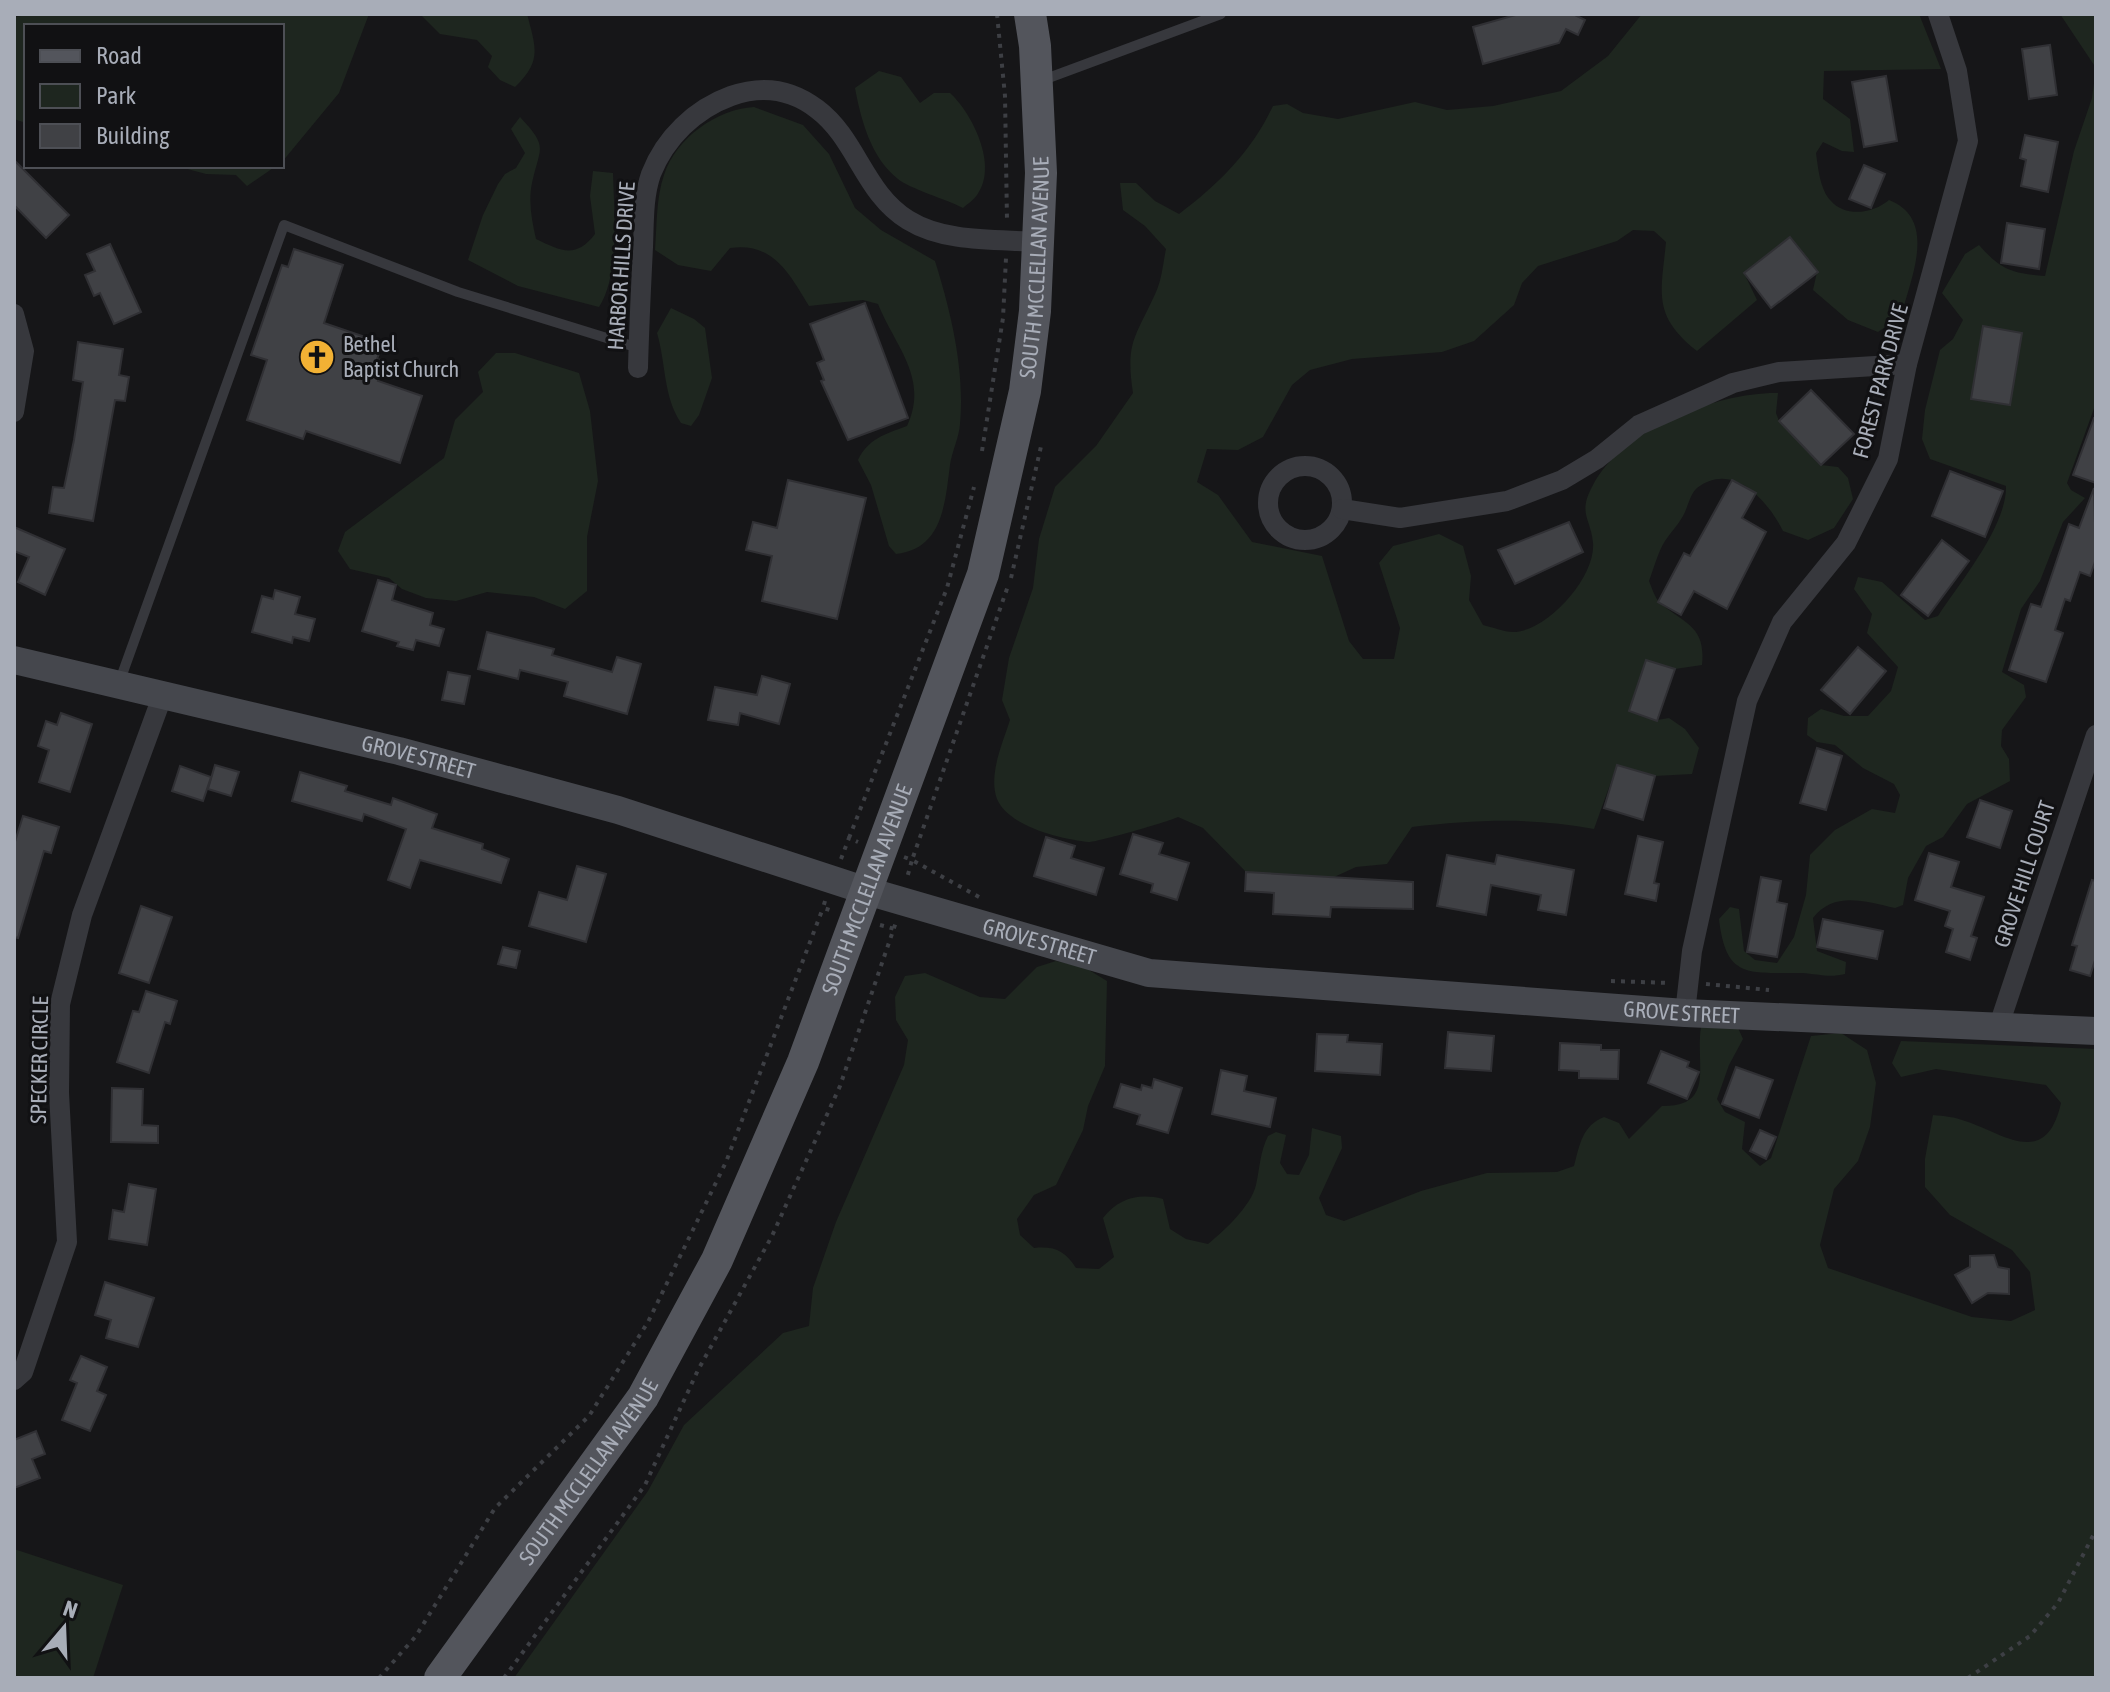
<svg xmlns="http://www.w3.org/2000/svg" width="2110" height="1692" font-family="'Asap Condensed',sans-serif">
<style>
.green{fill:#1e261f}
.building{fill:#404145;stroke:#303034;stroke-width:2}
.lines{fill:none;stroke-linecap:round;stroke-linejoin:round}
.path{stroke:#3d3f44;stroke-width:4;stroke-dasharray:4 6;stroke-linecap:butt}
.lane{stroke:#37383d;stroke-width:10}
.street{stroke:#37383d;stroke-width:20}
.secondary{stroke:#45474d;stroke-width:28}
.primary{stroke:#53555c;stroke-width:32}
.labels{text-anchor:middle;dominant-baseline:central;stroke-width:6;stroke-linejoin:round;paint-order:stroke}
.street-label{font-size:22px;fill:#a8adb8;stroke:#111113}
.poi-label{font-size:22px;fill:#a8adb8;stroke:#111113;text-anchor:start}
</style>
<rect width="100%" height="100%" fill="#161618"/>
<g class="green">
<polygon points="34,14 369,14 339,93 282,162 282,26 26,26 26,123 14,119 14,17"/>
<path d="M420,14H527C536,48 542,61 515,87L500,80L488,67L492,56L477,40L440,34Z"/>
<path d="M1642,14H1919L1941,69L1824,71L1823,99L1850,119L1854,152L1842,151L1823,142L1816,153C1818,167 1820,190 1831,201C1846,218 1874,213 1889,200C1938,219 1911,278 1901,316L1878,332L1848,320L1813,290L1817,272L1790,237L1744,273L1757,300L1697,351C1652,315 1661,294 1666,242L1654,231L1633,230L1617,241L1538,266L1522,283L1514,305L1474,341L1442,352L1352,359L1310,370L1292,385L1263,437L1238,450L1207,449L1197,482L1218,495L1252,542L1322,556L1349,641L1363,659H1394L1400,628L1379,563L1393,546L1439,534L1463,546L1471,576L1469,600L1483,625C1492,627 1504,632 1513,632C1547,632 1596,577 1593,543C1591,518 1577,514 1593,485C1622,429 1718,392 1778,393L1776,413L1779,421L1821,465L1838,467L1848,478L1853,499L1834,528L1808,540L1783,531C1768,501 1733,460 1697,488C1690,494 1688,507 1683,516C1678,525 1671,532 1665,541C1658,552 1654,568 1649,581C1652,588 1655,599 1661,604C1686,624 1706,627 1702,665L1675,669L1646,660L1629,710L1657,720L1669,718L1685,729L1699,748L1692,774L1655,776L1617,765L1594,829C1530,817 1476,820 1412,827L1387,864L1356,867L1332,878L1246,872L1203,828L1178,817C1168,822 1097,842 1089,842C1062,839 1009,827 997,799C988,775 1003,742 1010,720L1002,700L1009,658L1033,588L1039,539L1055,487L1096,446L1133,393C1125,341 1136,337 1156,292C1162,279 1163,263 1166,249L1145,226L1123,210L1120,183H1136L1155,201L1179,214C1219,184 1252,151 1273,106L1287,104L1303,113L1338,119L1415,102L1447,110L1493,106L1561,91L1608,56Z"/>
<path d="M2060,14H2096V403L2067,483L2071,490L2085,498L2063,522L2040,581L2021,609L2002,672L2024,685L2026,697L2002,730L2001,746L2009,759L2010,781L1967,804L1943,837L1926,846L1908,878L1903,905L1895,908C1864,901 1834,891 1813,918L1817,951L1846,962L1845,974C1829,978 1818,974 1802,973C1750,972 1726,981 1719,919L1730,907L1739,909L1744,951L1755,960L1777,963L1794,937L1806,895L1810,855L1835,830L1872,809L1895,813L1900,795L1894,784L1863,768L1835,745L1817,742L1807,735L1808,718L1821,709L1844,716H1868L1891,691L1898,667L1867,633L1872,614L1854,589L1858,577L1882,582L1925,620L1938,616C1960,582 2007,526 2006,486L1930,459L1922,439L1925,410L1940,350L1953,339L1963,320L1942,293L1965,254L1979,245C2001,270 2011,273 2045,276L2074,151L2092,98L2096,68Z"/>
<path d="M879,71L901,77L920,103L934,93H950C972,113 999,166 977,195C974,200 967,204 963,208C948,200 908,188 898,179C871,158 861,120 855,88Z"/>
<path d="M754,107L803,125L829,154L855,208L881,230L935,261C951,312 965,370 960,424C959,438 952,451 950,465C945,503 943,549 896,554L889,546L871,485L858,460C868,439 885,434 907,426C929,378 896,348 878,304L863,300L809,306C789,273 773,242 730,248L711,271L678,265L655,250C657,225 656,198 664,175C676,138 717,109 754,107Z"/>
<path d="M520,117C549,148 540,146 532,183C528,202 532,221 536,239C561,251 576,259 595,234L590,196L593,171L613,173C614,210 620,275 599,307L518,286L468,260L483,215L498,184L505,174L516,168L525,153L511,129Z"/>
<polygon points="276,166 247,186 236,175 206,174 180,167"/>
<path d="M671,308L694,319L705,328L712,378L699,415L691,426L681,423C663,396 666,363 657,333Z"/>
<polygon points="496,353 515,353 579,373 590,411 598,481 587,537 587,591 565,609 534,597 487,592 456,601 426,598 402,589 389,578 350,569 338,551 345,532 444,458 455,420 483,392 478,372"/>
<path d="M1056,961L1084,967L1107,981L1105,1066L1088,1106L1083,1130L1056,1185L1034,1195L1017,1219L1020,1235L1034,1248C1055,1246 1065,1251 1076,1268L1099,1269L1114,1257L1103,1218C1119,1198 1139,1193 1163,1199L1170,1229L1186,1239L1208,1244C1224,1231 1251,1206 1256,1185C1260,1167 1260,1152 1268,1136L1276,1132L1286,1135L1280,1163L1287,1174L1299,1175L1309,1155L1312,1128L1341,1136L1342,1148L1319,1198L1326,1215L1344,1221L1421,1191L1487,1173L1557,1172L1574,1166C1580,1144 1582,1126 1604,1117L1619,1123L1629,1139L1662,1106C1716,1107 1695,1064 1701,1027L1738,1028L1743,1039L1729,1065L1717,1099L1725,1112L1745,1122L1742,1149L1760,1166L1771,1158L1811,1036L1841,1033L1867,1050L1876,1083L1870,1127L1858,1161L1834,1189L1820,1245L1828,1268L1972,1317L2011,1321L2035,1310L2030,1272L2012,1250L1950,1215L1925,1187V1159L1933,1115C1944,1116 1955,1117 1965,1121C2003,1133 2046,1170 2061,1103L2046,1085L1936,1069L1901,1077L1892,1063L1901,1041L2096,1049V1678H514L648,1491L684,1425L783,1333L809,1326L813,1288L836,1222L904,1065L908,1040L896,1020L895,997L905,976L925,973L980,997L1005,999L1037,967Z"/>
<polygon points="14,1549 123,1585 93,1678 14,1678"/>
</g>
<g class="building">
<polygon points="1519,14 1573,14 1585,20 1578,35 1566,29 1559,43 1483,64 1473,27"/>
<polygon points="2050,45 2057,95 2029,99 2022,49"/>
<polygon points="1886,76 1897,141 1864,147 1852,82"/>
<polygon points="2025,135 2058,142 2048,192 2021,186 2026,160 2020,158"/>
<polygon points="14,160 69,215 46,238 14,205"/>
<polygon points="1864,165 1885,174 1871,208 1849,199"/>
<polygon points="2007,223 2045,229 2039,269 2001,263"/>
<polygon points="1790,237 1818,272 1771,308 1744,273"/>
<polygon points="110,244 141,312 114,324 100,293 94,296 85,275 95,271 87,254"/>
<polygon points="294,249 343,265 324,323 383,343 377,359 385,361 378,381 422,396 400,463 306,431 303,439 247,420 267,360 251,355 282,265 288,267"/>
<polygon points="865,303 908,418 848,440 821,381 824,380 817,363 824,360 810,324"/>
<polygon points="1983,326 2022,333 2010,405 1971,399"/>
<polygon points="78,342 123,349 119,375 129,377 125,401 115,400 93,521 49,513 53,487 64,488 74,440 83,382 73,380"/>
<polygon points="1811,390 1854,434 1821,465 1779,421"/>
<polygon points="2094,418 2096,418 2096,483 2073,475"/>
<polygon points="1950,471 2003,491 1985,537 1932,516"/>
<polygon points="788,480 866,498 837,619 762,601 772,556 746,550 753,522 777,528"/>
<polygon points="1732,480 1756,493 1742,518 1766,532 1727,609 1694,591 1681,615 1658,602 1684,553 1690,556"/>
<polygon points="2094,488 2096,559 2090,576 2080,572 2070,601 2065,599 2055,630 2063,633 2046,682 2009,670 2031,604 2041,607 2069,524 2079,528"/>
<polygon points="1569,522 1583,552 1515,584 1498,550"/>
<polygon points="14,527 65,549 45,595 18,582 29,557 14,551"/>
<polygon points="1942,540 1969,561 1928,616 1901,595"/>
<polygon points="378,580 396,585 392,600 433,613 430,625 444,629 439,646 416,640 413,650 397,646 399,642 362,631"/>
<polygon points="275,590 300,597 295,614 315,619 309,641 293,637 292,643 252,632 262,596 273,599"/>
<polygon points="487,632 554,649 552,655 612,672 617,657 641,664 627,714 564,696 568,682 520,670 518,679 478,669"/>
<polygon points="1858,647 1886,671 1850,714 1821,690"/>
<polygon points="1646,660 1675,669 1657,721 1629,711"/>
<polygon points="448,672 470,676 464,704 442,700"/>
<polygon points="762,676 790,684 779,724 740,713 738,725 708,720 715,687 757,695"/>
<polygon points="61,713 92,724 70,792 39,782 49,750 38,746 46,721 57,725"/>
<polygon points="1817,748 1842,756 1826,810 1800,803"/>
<polygon points="215,765 239,772 231,796 208,789"/>
<polygon points="1617,765 1655,776 1643,820 1604,808"/>
<polygon points="180,766 211,777 203,801 172,791"/>
<polygon points="300,772 347,786 345,791 391,805 393,798 437,814 432,828 483,844 482,849 509,859 501,883 420,860 410,888 388,880 406,829 364,814 362,821 292,801"/>
<polygon points="1980,800 2012,811 2000,848 1967,837"/>
<polygon points="23,816 59,827 51,853 44,851 18,938 14,937 14,845"/>
<polygon points="1133,834 1163,843 1159,854 1189,863 1177,900 1151,892 1153,884 1120,874"/>
<polygon points="1638,836 1663,842 1654,883 1659,884 1656,901 1625,894"/>
<polygon points="1046,837 1075,846 1071,858 1104,868 1096,895 1034,876"/>
<polygon points="1929,853 1959,862 1951,887 1984,897 1971,936 1977,938 1970,960 1946,952 1953,929 1945,926 1950,911 1915,900"/>
<polygon points="1447,855 1495,864 1497,855 1574,870 1566,915 1538,910 1541,895 1491,885 1486,915 1437,906"/>
<polygon points="577,866 606,874 586,942 529,926 539,892 567,900"/>
<polygon points="1246,872 1413,882 1413,909 1331,907 1330,917 1273,914 1274,893 1245,891"/>
<polygon points="1761,877 1781,881 1777,902 1787,904 1777,957 1747,952"/>
<polygon points="2092,880 2096,881 2096,957 2090,976 2070,970 2077,946 2072,945"/>
<polygon points="141,906 172,917 149,983 119,973"/>
<polygon points="1823,919 1883,931 1877,959 1817,947"/>
<polygon points="503,947 520,951 516,968 498,964"/>
<polygon points="146,991 177,1001 170,1024 165,1022 149,1073 117,1062 133,1011 139,1012"/>
<polygon points="1448,1032 1494,1036 1491,1071 1445,1068"/>
<polygon points="1317,1034 1348,1035 1347,1042 1382,1044 1380,1075 1315,1071"/>
<polygon points="1560,1043 1601,1045 1601,1050 1619,1050 1618,1079 1579,1078 1579,1071 1559,1070"/>
<polygon points="1661,1051 1689,1062 1687,1067 1699,1072 1687,1099 1648,1083"/>
<polygon points="1736,1067 1773,1080 1759,1118 1722,1104"/>
<polygon points="1221,1070 1247,1076 1244,1091 1276,1098 1270,1127 1212,1114"/>
<polygon points="1154,1079 1182,1088 1168,1133 1137,1124 1140,1115 1114,1107 1121,1084 1141,1090 1142,1085 1152,1088"/>
<polygon points="112,1088 143,1089 142,1125 158,1126 158,1143 111,1142"/>
<polygon points="1760,1130 1776,1137 1766,1159 1750,1151"/>
<polygon points="129,1184 156,1189 147,1245 109,1239 113,1210 124,1212"/>
<polygon points="1994,1255 1998,1267 2009,1269 2009,1294 1988,1293 1972,1303 1955,1275 1970,1267 1970,1256"/>
<polygon points="105,1282 154,1298 138,1347 106,1338 111,1320 95,1315"/>
<polygon points="81,1356 107,1367 97,1391 106,1395 90,1431 62,1420 77,1383 70,1380"/>
<polygon points="36,1431 45,1454 32,1459 40,1478 14,1488 14,1440"/>
</g>
<g class="lines">
<g class="path">
<polyline points="997,14 1005,96 1007,221"/>
<polyline points="982,451 1003,318 1006,258"/>
<polyline points="1011,578 1042,442"/>
<polyline points="849,838 947,588 974,487"/>
<polyline points="904,857 912,860 907,878"/>
<polyline points="841,859 849,838 858,842"/>
<polyline points="979,897 912,860 1008,586"/>
<polyline points="825,901 823,908 833,911"/>
<polyline points="880,925 895,929"/>
<polyline points="1611,981 1670,983"/>
<polyline points="1706,984 1769,990"/>
<polyline points="379,1678 416,1636 495,1508 589,1416 648,1322 726,1162 823,908"/>
<polyline points="504,1678 645,1485 698,1370 772,1236 840,1086 896,922"/>
<polyline points="1968,1678 2030,1636 2058,1603 2096,1530"/>
</g>
<g class="lane">
<polyline points="1043,80 1221,14"/>
<polyline points="119,683 284,225 458,292 639,348"/>
</g>
<g class="street">
<polyline points="14,314 24,351 14,412"/>
<path d="M638,368C639,328 641,287 643,247C644,223 643,197 651,174C665,138 695,109 731,96C762,85 791,89 817,109C857,139 864,193 908,220C945,243 996,239 1039,242"/>
<circle cx="1305" cy="503" r="37"/>
<polyline points="1342,509 1400,518 1507,501 1562,480 1597,459 1639,425 1733,383 1779,372 1907,364"/>
<polyline points="1685,1013 1692,951 1747,701 1782,622 1846,543 1888,459 1907,364 1968,141 1957,71 1938,14"/>
<polyline points="1998,1028 2096,735"/>
<polyline points="14,1380 23,1372 67,1242 59,1093 60,1004 82,915 162,697"/>
</g>
<path class="secondary" id="s1" d="M14,660L399,751L618,810L867,891L1149,973L1685,1013L2096,1031"/>
<path class="primary" id="s2" d="M440,1678L643,1397L717,1260L803,1062L983,574L1025,391L1035,311L1041,173L1035,46L1030,14"/>
</g>
<defs>
<symbol id="church-disc" viewBox="-11 -11 22 22"><circle r="9.5" fill="#f2b134" stroke="#111113"/><path d="M-1.2-6h2.4v3.5h3.3v2.4h-3.3V6h-2.4V-.1h-3.3v-2.4h3.3Z" fill="#111"/></symbol>
</defs>
<g fill-rule="evenodd">
<use href="#church-disc" x="297" y="337" width="40" height="40"/>
</g>
<g class="labels">
<g class="street-label">
<text transform="translate(621 266) rotate(-86)">HARBOR HILLS DRIVE</text>
<text stroke="none"><textPath href="#s2" startOffset="1550">SOUTH MCCLELLAN AVENUE</textPath></text>
<text transform="translate(1880 381) rotate(-75)">FOREST PARK DRIVE</text>
<text stroke="none"><textPath href="#s1" startOffset="416">GROVE STREET</textPath></text>
<text transform="translate(2024 874) rotate(-72)">GROVE HILL COURT</text>
<text stroke="none"><textPath href="#s2" startOffset="902">SOUTH MCCLELLAN AVENUE</textPath></text>
<text stroke="none"><textPath href="#s1" startOffset="1064">GROVE STREET</textPath></text>
<text stroke="none"><textPath href="#s1" startOffset="1712">GROVE STREET</textPath></text>
<text transform="translate(39 1060) rotate(-89)">SPECKER CIRCLE</text>
<text stroke="none"><textPath href="#s2" startOffset="254">SOUTH MCCLELLAN AVENUE</textPath></text>
</g>
<g class="poi-label">
<text x="343" y="344">Bethel<tspan x="343" dy="25">Baptist Church</tspan></text>
</g>
</g>
<rect width="2110" height="1692" fill="none" stroke="#a8adb8" stroke-width="32"/>
<rect x="24" y="24" width="260" height="144" fill="#111113" stroke="#4d4f55" stroke-width="2"/>
<rect x="40" y="50" width="40" height="12" fill="#53555c" stroke="#4d4f55" stroke-width="2"/>
<text x="96" y="64" font-size="24" fill="#a8adb8">Road</text>
<rect x="40" y="84" width="40" height="24" fill="#1e261f" stroke="#4d4f55" stroke-width="2"/>
<text x="96" y="104" font-size="24" fill="#a8adb8">Park</text>
<rect x="40" y="124" width="40" height="24" fill="#404145" stroke="#4d4f55" stroke-width="2"/>
<text x="96" y="144" font-size="24" fill="#a8adb8">Building</text>
<g transform="translate(64 1628) rotate(19)" stroke="#111113" stroke-width="6" paint-order="stroke">
<path d="M0-6L14 30L0 20L-14 30Z" fill="#a8adb8"/>
<text y="-12" font-size="22" font-weight="bold" text-anchor="middle" fill="#a8adb8">N</text>
</g>
</svg>
